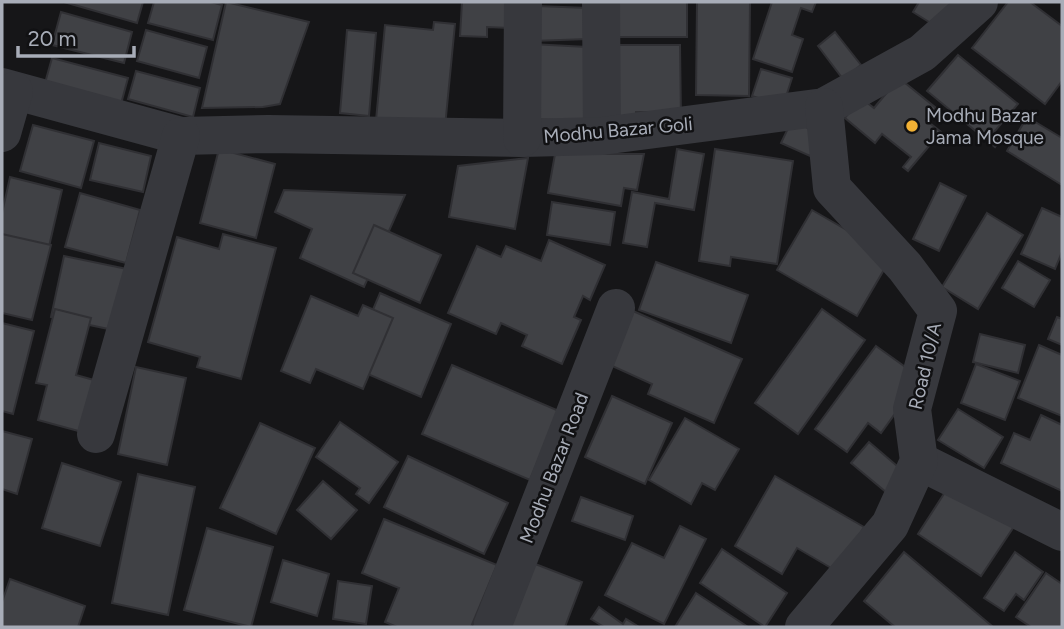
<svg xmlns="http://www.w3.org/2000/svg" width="1064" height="629" font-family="Figtree,sans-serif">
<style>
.building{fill:#404145;stroke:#303034;stroke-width:2}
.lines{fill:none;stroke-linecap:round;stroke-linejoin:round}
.minor{stroke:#37383d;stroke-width:38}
.poi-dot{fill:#f2b134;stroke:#111113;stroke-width:2.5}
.labels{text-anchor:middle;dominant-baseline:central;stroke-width:5;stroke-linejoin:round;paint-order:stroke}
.poi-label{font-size:19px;fill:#a8adb8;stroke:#111113;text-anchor:start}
.street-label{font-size:19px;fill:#a8adb8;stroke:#111113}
</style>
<rect width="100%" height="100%" fill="#161618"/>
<g class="building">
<polygon points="64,2 143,2 137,23"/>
<polygon points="154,2 211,2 222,5 213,40 148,23"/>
<polygon points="226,2 309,22 280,104 263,107 202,108"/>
<polygon points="462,2 512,2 510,28 487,27 487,37 460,36"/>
<rect x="618" y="2" width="69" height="35"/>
<polygon points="697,2 750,2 749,96 696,95"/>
<polygon points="772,2 816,2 812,12 801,8 792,35 803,39 792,72 753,59"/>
<polygon points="919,2 954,2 937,27 913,12"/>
<polygon points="1008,2 1030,2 1062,26 1062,81 1045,104 972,48"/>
<polygon points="537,6 588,8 588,39 533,41"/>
<polygon points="61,12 132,32 124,63 52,45"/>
<polygon points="434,22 455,24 445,127 376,120 385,25 433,30"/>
<polygon points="146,30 207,47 199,78 137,61"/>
<polygon points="347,30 376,33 369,116 340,113"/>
<polygon points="835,32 861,65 843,79 818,46"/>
<polygon points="531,44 587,47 584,121 528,119"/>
<polygon points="612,45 680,45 681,119 656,112 636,112 636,116 612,116"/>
<polygon points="958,55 1018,104 994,132 1002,138 995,147 927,91"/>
<polygon points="52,58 128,78 121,104 45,83"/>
<polygon points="761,69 792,78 783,106 752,96"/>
<polygon points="136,71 200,88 193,117 128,99"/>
<polygon points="899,78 936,108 926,120 941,132 908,171 903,167 911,157 882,134 875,143 845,118 861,98 874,108"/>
<polygon points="1027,117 1062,138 1062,185 1007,151"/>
<polygon points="792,120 820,134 810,156 781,143"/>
<polygon points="33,125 94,141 81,188 20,171"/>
<polygon points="99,143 151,156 143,192 90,180"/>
<polygon points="219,149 275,164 256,238 200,223"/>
<polygon points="677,149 704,154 694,210 655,203 647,247 623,243 632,192 669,199"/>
<polygon points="715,149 793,161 777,264 731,257 730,266 699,261"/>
<polygon points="555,154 644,154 637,190 624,188 621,206 548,193"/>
<polygon points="528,158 515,229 449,217 458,166"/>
<polygon points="10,177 62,190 48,251 2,240 2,213"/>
<polygon points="940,183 966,196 939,251 913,239"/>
<polygon points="284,190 405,195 364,287 300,258 312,229 275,212"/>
<polygon points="80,193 140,210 126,263 65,247"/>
<polygon points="552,202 615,212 610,245 547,235"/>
<polygon points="1042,208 1062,217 1062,252 1055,269 1021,254"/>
<polygon points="812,210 892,256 857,316 777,270"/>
<polygon points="987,213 1023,235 978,309 942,287"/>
<polygon points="374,225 441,255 420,303 353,273"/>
<polygon points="2,234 51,245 32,320 2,313"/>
<polygon points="223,234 276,248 241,379 197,367 200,357 148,342 177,237 219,249"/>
<polygon points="549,240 605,265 590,300 583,296 574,317 581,320 562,364 522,346 527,335 501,323 496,334 448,313 477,246 501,257 506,246 541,261"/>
<polygon points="64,256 132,270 118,331 51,317"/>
<polygon points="1018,261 1050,280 1034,307 1002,288"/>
<polygon points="656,262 748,295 731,343 639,310"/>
<polygon points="380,293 451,324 421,397 349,366"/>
<polygon points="311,296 358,316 363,305 393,318 363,389 316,369 310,383 281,371"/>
<polygon points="55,309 91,318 76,375 94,380 82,432 38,420 47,385 36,383"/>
<polygon points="822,309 865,340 798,434 755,403"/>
<polygon points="633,311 742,359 714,423 648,394 652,384 610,365"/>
<polygon points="1057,317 1062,319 1062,345 1048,339"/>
<polygon points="2,323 34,331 13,414 2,411"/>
<polygon points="980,334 1025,345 1018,373 973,362"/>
<polygon points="1039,345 1062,355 1062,416 1018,398"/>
<polygon points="876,346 915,374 912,390 881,433 868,423 847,452 815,429"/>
<polygon points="976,364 1020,381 1005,420 961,403"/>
<polygon points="452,365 559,411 530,480 422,434"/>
<polygon points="136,367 186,378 167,465 118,454"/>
<polygon points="612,396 672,423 645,484 585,457"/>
<polygon points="958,409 1003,437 984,468 938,440"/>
<polygon points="1041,415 1062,425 1062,491 1001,463 1014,433 1030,440"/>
<polygon points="685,418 739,449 715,490 702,483 691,504 649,480"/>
<polygon points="340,422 398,462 369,503 356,494 360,488 316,457"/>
<polygon points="260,423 315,448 276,534 220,508"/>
<polygon points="2,431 32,439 17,494 2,489"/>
<polygon points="869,442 910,477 892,497 851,463"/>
<polygon points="408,456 508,503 484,554 384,507"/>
<polygon points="62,463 121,482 100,546 42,528"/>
<polygon points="138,474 195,487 168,615 112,603"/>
<polygon points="775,476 864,527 838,572 797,548 782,574 735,546"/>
<polygon points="323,481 357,510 331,539 297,510"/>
<polygon points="951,483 1015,525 981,576 918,534"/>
<polygon points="581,497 633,516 625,540 572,521"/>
<polygon points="384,519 497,565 471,627 397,627 385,622 399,588 362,573"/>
<polygon points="680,526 706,539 664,624 605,595 632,543 664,558"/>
<polygon points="207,528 273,547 251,627 184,610"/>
<polygon points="722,549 787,593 765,627 700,583"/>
<polygon points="904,552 992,626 991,627 895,627 864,601"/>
<polygon points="1015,552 1043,572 1024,600 1016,594 1004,611 984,598"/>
<polygon points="283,560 329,574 317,616 271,602"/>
<polygon points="525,560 582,582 565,627 499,627"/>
<polygon points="1046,573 1062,584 1062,627 1031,627 1016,617"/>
<polygon points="10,579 85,606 78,627 2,627 2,602"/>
<polygon points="338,581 372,586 366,624 333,619"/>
<polygon points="696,593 748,627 675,627"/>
<polygon points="599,607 623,624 626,619 639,627 604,627 591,619"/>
</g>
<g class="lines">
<g class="minor">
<polyline points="601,2 602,136"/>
<polyline points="2,87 181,136 268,134 522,138 602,136 824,107 922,53 979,2"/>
<polyline points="2,133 14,91"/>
<polyline points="522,138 523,2"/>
<polyline points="96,434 181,136"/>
<polyline points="919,461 1062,532"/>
<polyline points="492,627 616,308"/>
<polyline points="804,627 890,525 919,461 912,409 938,311 905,267 832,188 824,107"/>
</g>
</g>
<circle class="poi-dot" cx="912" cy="126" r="7"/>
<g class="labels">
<g class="poi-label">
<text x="926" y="115">Modhu Bazar<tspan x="926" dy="22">Jama Mosque</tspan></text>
</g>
<g class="street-label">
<text transform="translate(618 130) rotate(-5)">Modhu Bazar Goli</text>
<text transform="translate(925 366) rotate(-77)">Road 10/A</text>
<text transform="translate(554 468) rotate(-69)">Modhu Bazar Road</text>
</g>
</g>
<rect width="1064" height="629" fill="none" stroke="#a8adb8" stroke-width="7"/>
<path d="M18 46v10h116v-10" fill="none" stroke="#a8adb8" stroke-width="3.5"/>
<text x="28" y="46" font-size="21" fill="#a8adb8" stroke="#111113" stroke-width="5" paint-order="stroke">20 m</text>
</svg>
